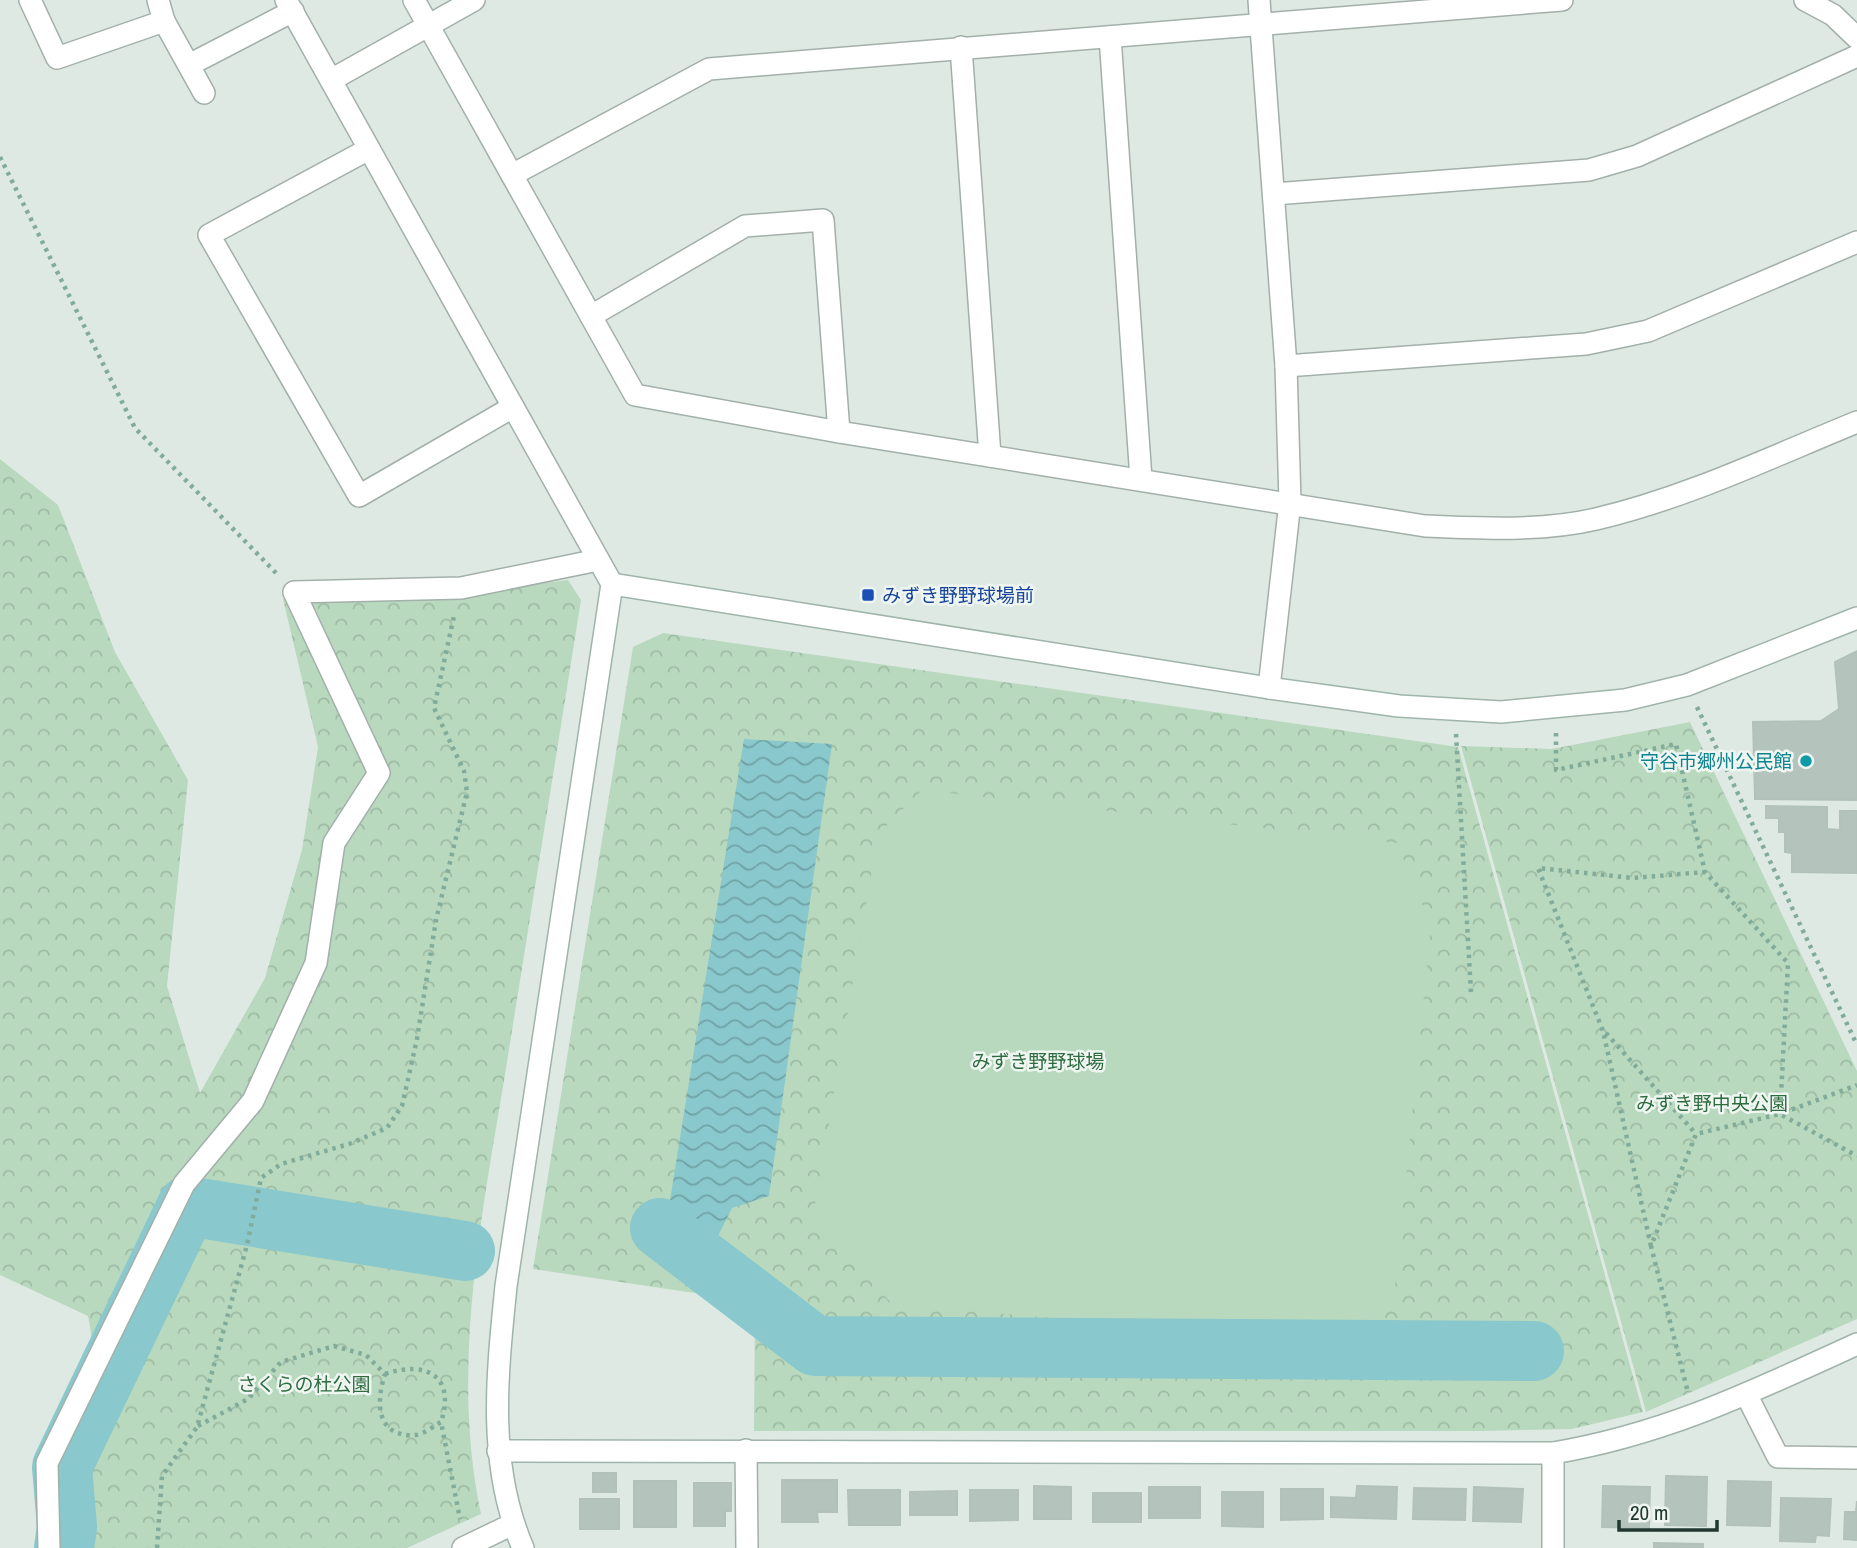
<svg xmlns="http://www.w3.org/2000/svg" width="1857" height="1548" font-family="'Archivo Narrow','Noto Sans JP',sans-serif">
<style>
.forest{fill:url(#forest-crowns)}
.garden{fill:#b8d9be}
.water{fill:url(#water-waves)}
.lines{fill:none;stroke-linecap:round;stroke-linejoin:round}
.river{stroke:#89c8cc;stroke-width:60}
.building{fill:#b4c4bc;stroke:#b2c2ba;stroke-width:2}
.street-casing{stroke:#a2b0aa;stroke-width:24}
.secondary-casing{stroke:#9fb4aa;stroke-width:24}
.path{stroke:#81ab9a;stroke-width:4.5;stroke-dasharray:3.5 5;stroke-linecap:butt}
.street{stroke:#fff;stroke-width:21}
.secondary{stroke:#fff;stroke-width:21}
.transit-dot{fill:#1a4fb4;stroke:#eff6f2;stroke-width:2.5}
.culture-dot{fill:#0f9aa8;stroke:#eff6f2;stroke-width:2.5}
.labels{text-anchor:middle;dominant-baseline:central;stroke-width:5;stroke-linejoin:round;paint-order:stroke}
.transit-label{font-size:19px;fill:#164399;stroke:#eff6f2;text-anchor:start}
.culture-label{font-size:19px;fill:#0d838f;stroke:#eff6f2;text-anchor:end}
.park-label{font-size:19px;fill:#2e6c40;stroke:#eff6f2}
</style>
<defs>
<pattern id="forest-crowns" width="20" height="18" patternUnits="userSpaceOnUse" patternTransform="scale(1.75)"><rect width="20" height="18" fill="#b8d9be"/><path d="M2 6a3 3 0 1 1 6 0M12 15a3 3 0 1 1 6 0" fill="none" stroke="#9ebba4"/></pattern>
<pattern id="water-waves" width="16" height="10" patternUnits="userSpaceOnUse" patternTransform="scale(1.75)"><rect width="16" height="10" fill="#89c8cc"/><path d="M0 5q4-4 8 0t8 0" fill="none" stroke="#70a3a6"/></pattern>
</defs>
<rect width="100%" height="100%" fill="#dfe9e4"/>
<g class="forest">
<path d="M0,459L58,505L115,652L188,780L167,986L200,1093L265,978L302,850L318,747L283,599L484,591L568,580L581,600C557,752 532,904 508,1056C484,1206 449,1363 481,1514L407,1548H75L81,1470L106,1420L88,1316L0,1275Z"/>
<polygon points="663,633 1458,747 1643,1412 1572,1429 1484,1431 754,1431 755,1302 533,1269 633,647"/>
<polygon points="1690,722 1857,1071 1857,1319 1646,1412 1461,746 1552,749"/>
</g>
<polygon class="garden" points="922,790 1397,843 1431,925 1394,1297 1346,1339 894,1306 813,1218 878,834"/>
<polygon class="water" points="744,739 832,744 769,1196 732,1208 710,1252 667,1219"/>
<g class="lines">
<g class="river">
<polyline points="660,1228 815,1346 1534,1351"/>
<polyline points="64,1548 67,1527 62,1467 187,1206 465,1251"/>
</g>
</g>
<g class="building">
<polygon points="1857,651 1857,800 1755,799 1753,722 1821,721 1839,709 1835,662"/>
<polygon points="1766,806 1827,807 1827,829 1840,830 1840,811 1857,811 1857,873 1792,872 1792,853 1785,852 1785,832 1779,832 1779,818 1766,818"/>
<rect x="593" y="1473" width="23" height="19"/>
<polygon points="1666,1476 1707,1477 1706,1526 1665,1525"/>
<polygon points="782,1480 837,1480 837,1512 817,1512 818,1522 782,1522"/>
<rect x="634" y="1481" width="42" height="46"/>
<polygon points="1728,1481 1771,1482 1770,1526 1727,1525"/>
<polygon points="694,1483 731,1483 731,1511 725,1511 725,1526 694,1526"/>
<polygon points="1034,1486 1071,1487 1071,1519 1034,1519"/>
<polygon points="1357,1486 1397,1487 1396,1519 1331,1517 1331,1497 1356,1498"/>
<polygon points="1603,1486 1650,1487 1649,1528 1602,1527"/>
<rect x="1149" y="1487" width="51" height="31"/>
<polygon points="1474,1487 1523,1489 1521,1522 1473,1521"/>
<polygon points="1414,1488 1466,1489 1465,1520 1413,1519"/>
<polygon points="1281,1489 1323,1489 1323,1519 1281,1520"/>
<polygon points="848,1490 900,1490 900,1525 849,1525"/>
<polygon points="970,1490 1018,1490 1018,1520 970,1521"/>
<polygon points="957,1491 957,1515 910,1515 910,1492"/>
<polygon points="1222,1492 1263,1492 1263,1527 1222,1526"/>
<rect x="1093" y="1493" width="48" height="29"/>
<polygon points="1781,1498 1831,1499 1829,1536 1816,1535 1815,1542 1780,1541"/>
<rect x="580" y="1499" width="39" height="30"/>
<polygon points="1857,1501 1857,1540 1844,1539 1845,1512 1856,1512"/>
<polygon points="1654,1543 1703,1544 1703,1548 1654,1548"/>
</g>
<g class="lines">
<defs>
<g id="street">
<polyline points="30,0 57,58 164,21"/>
<polyline points="158,0 164,21 204,93"/>
<polyline points="286,0 612,584"/>
<path d="M414,0L635,395L839,432L1425,526C1482,528 1540,532 1596,519C1686,498 1771,457 1857,422"/>
<polyline points="1259,0 1286,366 1290,502 1269,688"/>
<polyline points="1805,0 1833,15 1857,38"/>
<polyline points="1110,37 1141,479"/>
<polyline points="961,47 990,456"/>
<polyline points="189,65 293,11"/>
<polyline points="331,80 474,0"/>
<polyline points="369,149 209,235 359,496 513,407"/>
<polyline points="512,175 709,69 1562,0"/>
<polyline points="1274,194 1589,170 1637,156 1857,56"/>
<polyline points="591,316 745,226 823,220 839,432"/>
<polyline points="1286,366 1586,344 1648,331 1857,242"/>
<polyline points="1746,1394 1778,1457 1857,1458"/>
<polyline points="746,1450 747,1548"/>
<polyline points="49,1548 47,1463 184,1184 253,1101 316,963 334,843 379,773 294,592 461,588 598,560"/>
<polyline points="463,1548 513,1524"/>
<polyline points="1553,1548 1553,1453"/>
</g>
<g id="secondary">
<path d="M498,1451L1553,1453C1666,1434 1754,1391 1857,1344"/>
<path d="M523,1548C487,1464 497,1375 506,1286L612,584L1269,688L1399,706L1501,712L1625,700L1687,685L1857,618"/>
</g>
</defs>
<use href="#street" class="street-casing"/>
<use href="#secondary" class="secondary-casing"/>
<g class="path">
<polyline points="0,157 135,428 277,574"/>
<polyline points="1697,707 1857,1045"/>
<polyline points="1556,733 1556,770 1676,744 1705,872 1788,963 1780,1114 1857,1085"/>
<polyline points="1456,734 1471,992"/>
<polyline points="1606,1033 1696,1134"/>
<polyline points="1651,1246 1603,1031 1538,868 1633,878 1705,872"/>
<path d="M385,1374C426,1360 456,1376 441,1422"/>
<polyline points="1687,1389 1651,1246 1696,1134 1780,1114 1857,1156"/>
<path d="M198,1426L248,1399L281,1362L334,1346L366,1355L385,1374C376,1401 375,1438 416,1435C424,1434 434,1426 441,1422L460,1519"/>
<polyline points="157,1548 162,1476 197,1427 247,1245 261,1178 281,1164 349,1144 387,1128 402,1106 417,1039 436,920 467,792 464,771 434,708 454,616"/>
</g>
<use href="#street" class="street"/>
<use href="#secondary" class="secondary"/>
</g>
<rect class="transit-dot" x="861" y="588" width="14" height="14" rx="3.5"/>
<circle class="culture-dot" cx="1806" cy="761" r="7"/>
<g class="labels">
<g class="transit-label">
<text x="882" y="595">みずき野野球場前</text>
</g>
<g class="culture-label">
<text x="1792" y="761">守谷市郷州公民館</text>
</g>
<g class="park-label">
<text x="1038" y="1061">みずき野野球場</text>
<text x="1712" y="1103">みずき野中央公園</text>
<text x="304" y="1384">さくらの杜公園</text>
</g>
</g>
<path d="M1619 1520v10h98v-10" fill="none" stroke="#213830" stroke-width="3.5"/>
<text x="1630" y="1520" font-size="21" fill="#213830" stroke="#eff6f2" stroke-width="5" paint-order="stroke">20 m</text>
</svg>
